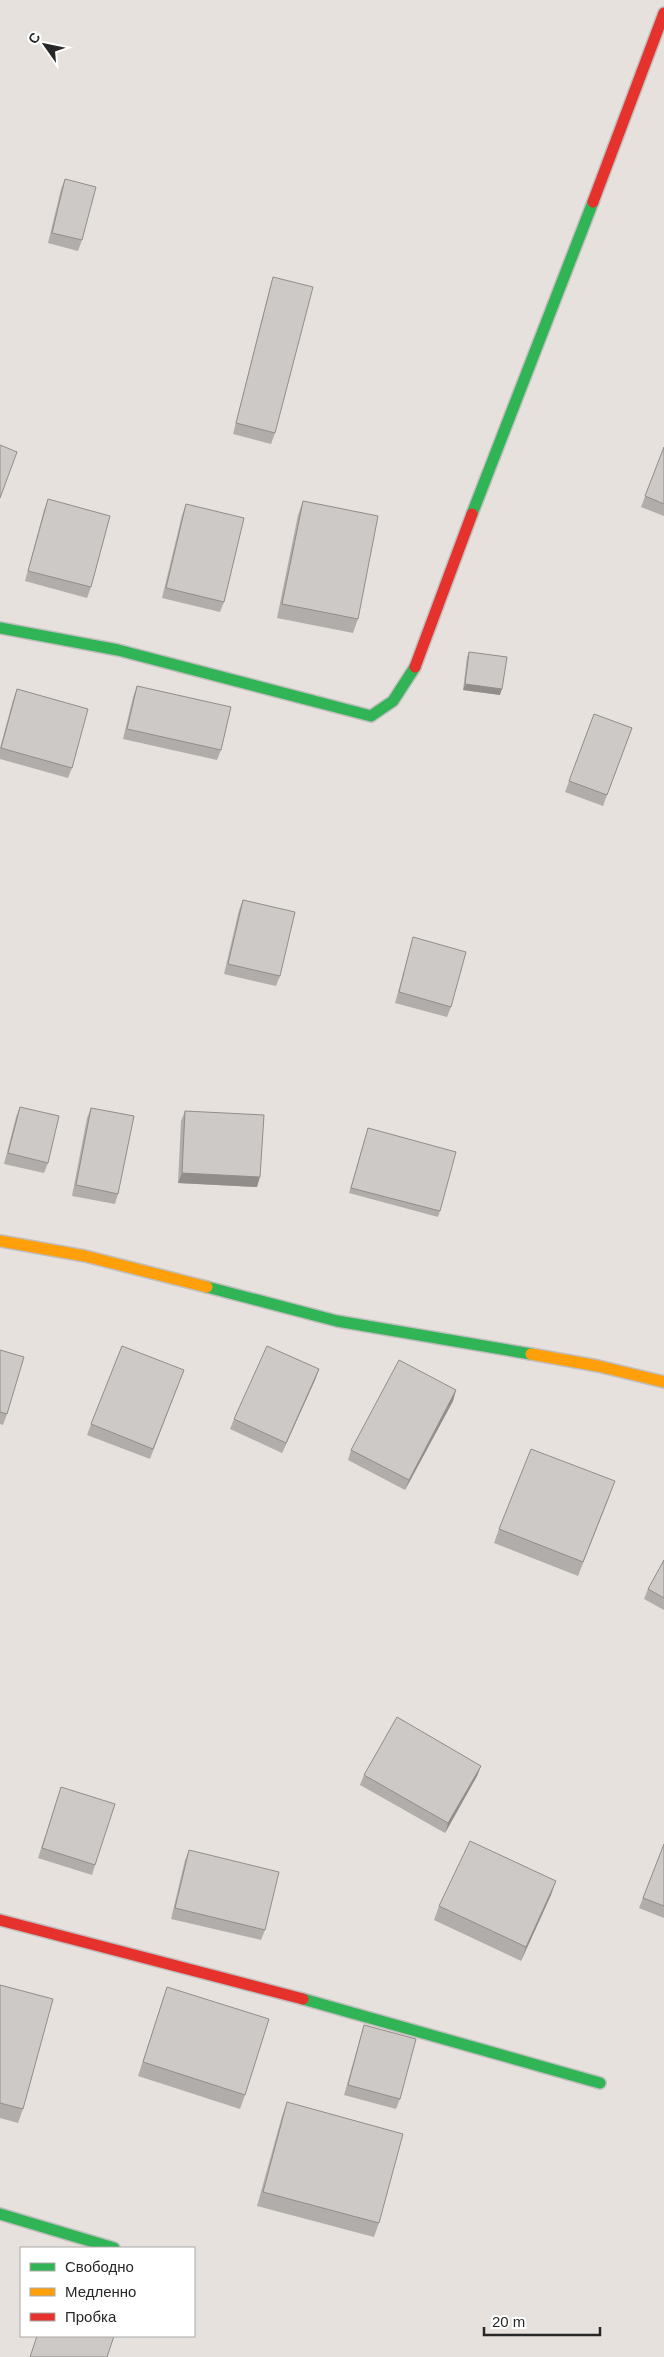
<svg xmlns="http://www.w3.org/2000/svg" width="664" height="2357" font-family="Helvetica,sans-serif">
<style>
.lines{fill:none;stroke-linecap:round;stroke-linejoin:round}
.fast-casing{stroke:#c0bebe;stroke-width:14}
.slow-casing{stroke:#c0bebe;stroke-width:14}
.jam-casing{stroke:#c0bebe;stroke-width:14}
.fast{stroke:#30b455;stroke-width:11}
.slow{stroke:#ff9f0a;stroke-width:11}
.jam{stroke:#e5322d;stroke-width:11}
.wall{fill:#b0adaa}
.shaded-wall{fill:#908d8b}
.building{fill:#cdc9c6;stroke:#908d8b}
</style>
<rect width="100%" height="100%" fill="#e6e1dc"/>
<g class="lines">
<defs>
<g id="fast">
<polyline points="472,514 593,202"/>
<polyline points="0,628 118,650 371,716 393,701 415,667"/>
<polyline points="207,1287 337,1321 531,1354"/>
<polyline points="303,1999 600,2083"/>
<polyline points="0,2214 114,2248"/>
</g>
<g id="slow">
<polyline points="0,1241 85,1256 207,1287"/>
<polyline points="531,1354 598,1366 664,1382"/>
</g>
<g id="jam">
<polyline points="593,202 664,13"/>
<polyline points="415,667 472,514"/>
<polyline points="0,1920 303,1999"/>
</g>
</defs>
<use href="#fast" class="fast-casing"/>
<use href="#slow" class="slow-casing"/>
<use href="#jam" class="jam-casing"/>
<use href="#fast" class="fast"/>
<use href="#slow" class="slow"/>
<use href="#jam" class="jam"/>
</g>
<g class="wall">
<polygon points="65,179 82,240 78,251 48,243 61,189"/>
<polygon points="273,277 275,433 271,444 233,434 270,287"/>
<polygon points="664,447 664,516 641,507"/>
<polygon points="48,499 91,587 87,598 25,581 44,510"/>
<polygon points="303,501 358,619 353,633 277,618 298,515"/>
<polygon points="186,504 224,602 220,612 162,598 182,515"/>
<polygon points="469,652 500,695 463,690 467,657"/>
<polygon points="137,686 221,750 217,760 123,739 133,697"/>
<polygon points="17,689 72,768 68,778 0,759 0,748 13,700"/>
<polygon points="594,714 632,728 603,806 565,792"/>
<polygon points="243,900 280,976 276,986 224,974 239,910"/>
<polygon points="413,937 451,1007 447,1017 395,1003"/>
<polygon points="20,1107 48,1163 44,1173 4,1164 16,1117"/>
<polygon points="91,1108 118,1194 115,1204 72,1196 87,1118"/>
<polygon points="185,1111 257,1187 178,1183 181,1121"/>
<polygon points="368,1128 440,1211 438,1217 349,1193"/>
<polygon points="0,1350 7,1414 3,1425 0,1424"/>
<polygon points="319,1369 315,1380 282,1453 230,1429 234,1419"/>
<polygon points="184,1370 150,1459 87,1435 91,1424"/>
<polygon points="456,1390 453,1401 405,1490 348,1460 351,1450"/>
<polygon points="610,1495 578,1576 494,1543 499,1529"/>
<polygon points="664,1560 664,1610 644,1599 648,1589"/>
<polygon points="481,1766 477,1776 445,1833 360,1785 364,1775"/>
<polygon points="61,1787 95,1865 92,1875 38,1858"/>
<polygon points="664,1844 664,1918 639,1908"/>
<polygon points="189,1850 265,1930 261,1940 171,1919 185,1860"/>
<polygon points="551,1895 521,1961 434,1920 439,1906"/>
<polygon points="0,1985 23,2109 18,2123 0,2118"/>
<polygon points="167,1987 245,2095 240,2109 138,2076"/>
<polygon points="364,2025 400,2099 396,2109 344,2095 361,2035"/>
<polygon points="287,2102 379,2223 374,2237 257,2206 282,2116"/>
</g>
<g class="shaded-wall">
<polygon points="465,684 502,689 500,695 463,690"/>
<polygon points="182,1173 260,1177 257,1187 178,1183"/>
<polygon points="319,1369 315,1380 282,1453 286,1443"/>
<polygon points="456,1390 453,1401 405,1490 409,1480"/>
<polygon points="481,1766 477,1776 445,1833 448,1823"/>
<polygon points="556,1881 551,1895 521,1961 526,1947"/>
</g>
<g class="building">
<polygon points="65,179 96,187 82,240 52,233"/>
<polygon points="273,277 313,287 275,433 236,423"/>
<polygon points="0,445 17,452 0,498"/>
<polygon points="664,447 664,504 645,496"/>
<polygon points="48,499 110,516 91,587 28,571"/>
<polygon points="303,501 378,516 358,619 282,604"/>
<polygon points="186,504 244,518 224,602 166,588"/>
<polygon points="469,652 507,657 502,689 465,684"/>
<polygon points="137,686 231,707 221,750 127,729"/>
<polygon points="17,689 88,709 72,768 1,748"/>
<polygon points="594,714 632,728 607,795 569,781"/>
<polygon points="243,900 295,912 280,976 228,964"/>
<polygon points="413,937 466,952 451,1007 399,992"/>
<polygon points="20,1107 59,1116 48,1163 8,1153"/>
<polygon points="91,1108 134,1116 118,1194 76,1185"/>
<polygon points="185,1111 264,1115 260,1177 182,1173"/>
<polygon points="368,1128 456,1152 440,1211 351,1188"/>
<polygon points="122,1346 184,1370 153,1449 91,1424"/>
<polygon points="267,1346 319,1369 286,1443 234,1419"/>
<polygon points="0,1350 24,1357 7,1414 0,1412"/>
<polygon points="399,1360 456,1390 409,1480 351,1450"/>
<polygon points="531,1449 615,1481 583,1562 499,1529"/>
<polygon points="664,1560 664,1598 648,1589"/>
<polygon points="397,1717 481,1766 448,1823 364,1775"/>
<polygon points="61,1787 115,1804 95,1865 42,1848"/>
<polygon points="470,1841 556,1881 526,1947 439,1906"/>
<polygon points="664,1844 664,1906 643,1898"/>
<polygon points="189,1850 279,1872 265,1930 175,1908"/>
<polygon points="0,1985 53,1999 23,2109 0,2103"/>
<polygon points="167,1987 269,2019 245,2095 143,2062"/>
<polygon points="364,2025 416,2039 400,2099 348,2085"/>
<polygon points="287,2102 403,2134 379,2223 263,2192"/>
<polygon points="37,2336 114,2336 107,2357 30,2357"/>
</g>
<rect x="20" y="2247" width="175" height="90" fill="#ffffff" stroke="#a9a9a9"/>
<rect x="30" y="2263" width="25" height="8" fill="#30b455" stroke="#a9a9a9"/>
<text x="65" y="2272" font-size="15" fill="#272727">Свободно</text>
<rect x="30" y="2288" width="25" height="8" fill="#ff9f0a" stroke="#a9a9a9"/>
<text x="65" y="2297" font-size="15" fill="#272727">Медленно</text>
<rect x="30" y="2313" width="25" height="8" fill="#e5322d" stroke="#a9a9a9"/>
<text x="65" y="2322" font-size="15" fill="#272727">Пробка</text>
<g transform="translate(45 45) rotate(303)" stroke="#ffffff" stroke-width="4" paint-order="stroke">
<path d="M0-4L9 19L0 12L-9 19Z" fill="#272727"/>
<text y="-8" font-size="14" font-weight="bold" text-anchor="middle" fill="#272727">С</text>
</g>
<path d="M484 2327v8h116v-8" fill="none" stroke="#272727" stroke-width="2.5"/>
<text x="492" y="2327" font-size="15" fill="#272727" stroke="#ffffff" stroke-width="4" paint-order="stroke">20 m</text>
</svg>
